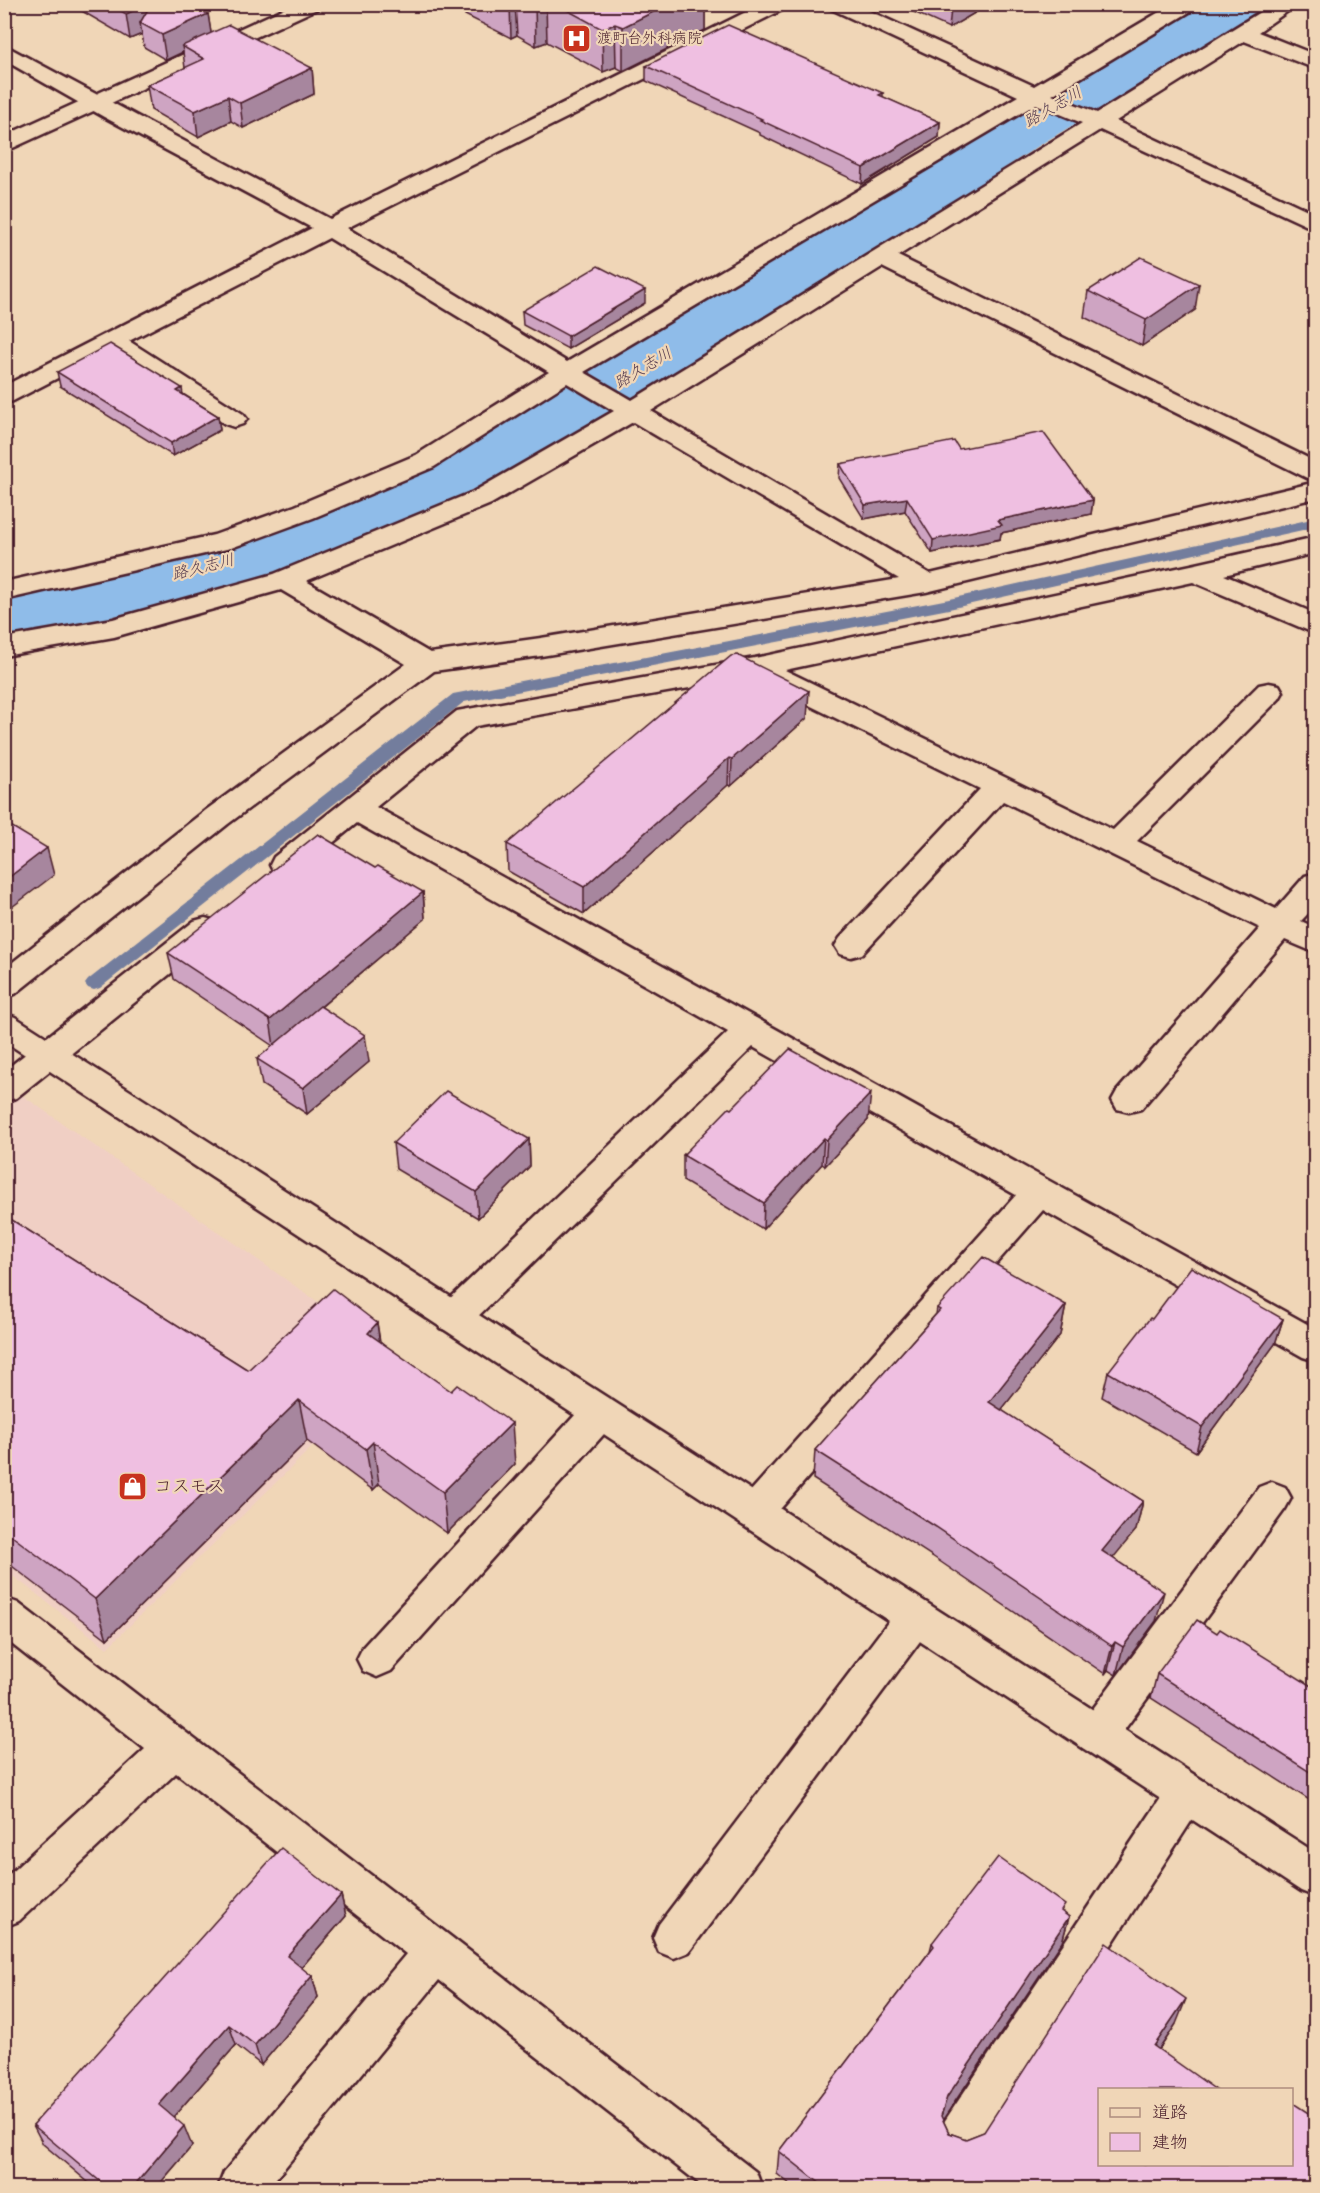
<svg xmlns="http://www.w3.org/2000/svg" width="1320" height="2193" font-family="'Comic Neue','Klee One',sans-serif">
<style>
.built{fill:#f0cfc4}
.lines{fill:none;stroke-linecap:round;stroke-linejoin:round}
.stream{fill:#737d9d;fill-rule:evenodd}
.river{fill:#8fbce9;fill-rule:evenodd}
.minor-casing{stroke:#4a1f2b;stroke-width:5}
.tertiary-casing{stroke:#4a1f2b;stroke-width:5}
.minor{fill:#f0d6b7;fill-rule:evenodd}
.tertiary{fill:#f0d6b7;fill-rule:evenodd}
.wall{fill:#cea4c2;stroke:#4a1f2b;stroke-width:1.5}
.shaded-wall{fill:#a7869e;stroke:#4a1f2b;stroke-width:1.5}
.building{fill:#efbfe1;stroke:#4a1f2b;stroke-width:1.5}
.labels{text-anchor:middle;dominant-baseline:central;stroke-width:4.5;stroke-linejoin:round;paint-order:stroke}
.far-poi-label{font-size:15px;fill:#4a1f2b;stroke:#f0d6b7;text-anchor:start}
.far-water-label{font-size:16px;font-style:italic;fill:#583e51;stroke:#f0d6b7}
.poi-label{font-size:18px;fill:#4a1f2b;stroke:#f0d6b7;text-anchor:start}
</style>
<rect width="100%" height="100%" fill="#f0d6b7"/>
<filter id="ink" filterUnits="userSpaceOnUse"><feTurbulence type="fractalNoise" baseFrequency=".0167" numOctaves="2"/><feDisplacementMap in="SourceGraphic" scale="12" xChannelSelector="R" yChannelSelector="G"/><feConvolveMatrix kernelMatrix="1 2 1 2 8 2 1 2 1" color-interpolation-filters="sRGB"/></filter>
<g filter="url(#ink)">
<polygon class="built" points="19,1093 401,1360 107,1648 5,1570 4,1105"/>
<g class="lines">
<polygon class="stream" points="1316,518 1316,527 949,609 464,702 100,988 94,990 88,988 85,984 88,980 453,694 949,599"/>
<polygon class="river" points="1181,4 1263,4 1254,18 1046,141 655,397 330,562 4,644 4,588 271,523 599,363 996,111"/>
<defs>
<g id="minor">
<path d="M762,4H789L786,8L347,228L567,362L1018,96L829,8L826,4H854L1034,86L1173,4H1199L1196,8L1052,95L1097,113L1273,4H1298L1258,32L1316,55V69L1244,41L1116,121L1316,214V230L1100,130L898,256L1316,462V480L1307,478L882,267L651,411L930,574L1316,482V498L926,592L541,656L434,671L228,824L15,994L4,997V969L206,810L406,664L281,590L114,637L4,656V638L113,619L274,574L473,492L614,411L567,383L434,467L313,518L231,548L4,600V582L214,535L295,506L416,455L549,372L329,238L129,341L243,414L247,419L243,424L234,427L225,424L110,351L13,401L4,403V386L312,228L104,117L4,60V45L330,219ZM1036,104L1082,123L632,400L584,372ZM633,422L899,579L541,638L430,653L306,581L491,504Z"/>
<polygon points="1316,537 1316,553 1224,575 1316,614 1316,634 1193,582 785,670 1113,830 1259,685 1269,683 1279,685 1283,692 1279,699 1137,841 1276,909 1305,876 1316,873 1316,905 1301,921 1316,928 1316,953 1285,940 1141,1109 1129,1112 1117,1109 1112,1100 1117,1091 1260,928 1003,801 862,954 851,957 840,954 835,946 840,938 980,789 760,681 757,676 476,726 376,807 1316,1329 1316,1361 1303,1357 1043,1210 767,1524 754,1529 741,1524 735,1513 741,1502 1016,1195 753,1047 466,1328 453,1332 440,1328 435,1318 440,1308 728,1032 357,823 296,873 285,876 274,873 270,865 274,857 457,711 755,658 1196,564"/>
<polygon points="205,918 216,921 221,929 216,937 16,1098 4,1101 4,1071 194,921"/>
<polygon points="600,1398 613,1402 618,1413 613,1424 391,1671 377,1677 363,1671 357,1659 363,1647 587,1402"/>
<polygon points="1272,1482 1285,1487 1291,1498 1285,1509 1111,1748 1097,1753 1083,1748 1077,1735 1083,1722 1259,1487"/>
<polygon points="4,1598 18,1603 756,2172 762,2188 705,2188 439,1980 268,2188 218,2188 224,2172 406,1954 176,1773 19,1921 4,1927 4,1879 145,1749 4,1638"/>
<polygon points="915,1600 929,1605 934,1617 929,1629 689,1952 674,1958 659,1952 653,1938 659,1924 901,1605"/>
<polygon points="1187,1774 1201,1780 1207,1793 1201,1806 976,2154 960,2160 944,2154 938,2138 944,2122 1173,1780"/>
</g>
<g id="tertiary">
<polygon points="294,4 322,4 319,8 4,152 4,136"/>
<polygon points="4,1013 15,1017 1316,1853 1316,1897 1301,1891 4,1041"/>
</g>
</defs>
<use href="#minor" class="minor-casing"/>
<use href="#tertiary" class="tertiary-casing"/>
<use href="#minor" class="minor"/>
<use href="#tertiary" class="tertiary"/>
</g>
<g class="wall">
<polygon points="75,4 210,4 199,9 208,14 211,33 312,68 314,94 243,128 231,121 198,137 151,110 147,85 185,68 183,52 166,60 144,47 142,34 130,39 75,7"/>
<polygon points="465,4 723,4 705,12 705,30 623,71 616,67 603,72 547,42 536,46 517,35 511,38 465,15"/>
<polygon points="896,4 990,4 949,28"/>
<polygon points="646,66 883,93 883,97 940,122 939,137 862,184 760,135 760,133 646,81"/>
<polygon points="1088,291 1195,310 1142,346 1084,317"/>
<polygon points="645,303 568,349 523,325 522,311"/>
<polygon points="57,372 183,394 218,416 220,430 173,456 60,386"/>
<polygon points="959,449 1093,500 1091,514 1001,533 1000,539 932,553 905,511 864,519 839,478 840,464"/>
<polygon points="807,718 731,786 728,785 584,914 508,871 507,844"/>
<polygon points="375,868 423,892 425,919 321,1007 369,1062 307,1114 262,1085 257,1059 273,1046 174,979 168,953"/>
<polygon points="731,1109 868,1120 825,1166 822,1164 763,1229 683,1181 683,1155"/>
<polygon points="529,1139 530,1166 478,1218 396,1169 393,1143"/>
<polygon points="4,1215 248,1370 377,1323 380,1341 515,1464 447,1533 379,1484 373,1490 307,1441 107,1639 4,1560"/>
<polygon points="1066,1305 1060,1335 1001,1410 1143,1501 1136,1530 1112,1558 1156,1621 1116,1675 1108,1670 1105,1674 932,1556 813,1479 815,1450 936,1314 937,1308"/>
<polygon points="1283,1319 1275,1344 1196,1452 1102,1397 1108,1372"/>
<polygon points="1217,1633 1316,1689 1316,1801 1314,1803 1151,1698 1157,1674"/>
<polygon points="341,1895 346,1916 301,1968 312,1976 318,1997 261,2065 236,2045 173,2117 192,2146 156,2188 95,2188 43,2144 33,2125"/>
<polygon points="1063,1912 1069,1917 1062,1942 943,2120 949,2133 966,2139 984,2132 1176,2024 1159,2050 1316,2188 795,2188 777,2174 779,2151 930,1951 932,1943"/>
</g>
<g class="shaded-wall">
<polygon points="148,4 152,4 140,23 142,34 130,39 126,14"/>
<polygon points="173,4 210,4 175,20"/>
<polygon points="510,4 515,4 517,35 511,38"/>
<polygon points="535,4 546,4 547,42 536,46"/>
<polygon points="669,4 723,4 705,12 705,30 623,71 623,27"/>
<polygon points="959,4 990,4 949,28 951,9"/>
<polygon points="208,14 212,39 182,46 183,52 166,60 162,35"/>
<polygon points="615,24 616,67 603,72 602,29"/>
<polygon points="312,68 314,94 243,128 240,103"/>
<polygon points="228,96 231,121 198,137 195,111"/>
<polygon points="940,122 939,137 862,184 863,168"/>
<polygon points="1199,284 1195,310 1142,346 1146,320"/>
<polygon points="645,290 645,303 568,349 568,336"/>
<polygon points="182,388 184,402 177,391"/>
<polygon points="218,416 220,430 173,456 171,443"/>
<polygon points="907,498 905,511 864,519 865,505"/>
<polygon points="1093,500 1091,514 1001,533 1000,539 932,553 933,540 998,520"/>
<polygon points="809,691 807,718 731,786 732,759"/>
<polygon points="729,758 728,785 584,914 584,887"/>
<polygon points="47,848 54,875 4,913 4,881"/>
<polygon points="423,892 425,919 274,1046 270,1020"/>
<polygon points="365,1035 369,1062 307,1114 303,1088"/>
<polygon points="871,1093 868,1120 825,1166 827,1140"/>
<polygon points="824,1138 822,1164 763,1229 764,1203"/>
<polygon points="529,1139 530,1166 478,1218 476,1192"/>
<polygon points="1066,1305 1060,1335 984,1432 989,1402"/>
<polygon points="1283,1319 1275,1344 1196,1452 1202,1427"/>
<polygon points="377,1323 383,1366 368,1333"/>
<polygon points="299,1400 307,1441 107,1639 95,1599"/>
<polygon points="512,1423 515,1464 447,1533 443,1492"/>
<polygon points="373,1442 379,1484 373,1490 366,1449"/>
<polygon points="1143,1501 1136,1530 1095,1580 1102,1551"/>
<polygon points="1164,1592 1156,1621 1116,1675 1123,1647"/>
<polygon points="1115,1642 1108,1670 1105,1674 1112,1646"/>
<polygon points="341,1895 346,1916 293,1977 287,1956"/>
<polygon points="1069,1917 1062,1942 942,2121 941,2116 947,2097"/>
<polygon points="312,1976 318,1997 261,2065 255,2045"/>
<polygon points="1186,1999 1176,2024 1145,2070 1154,2046"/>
<polygon points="229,2025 236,2045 167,2124 159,2105"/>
<polygon points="184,2126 192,2146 156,2188 132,2188"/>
</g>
<g class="building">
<polygon points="109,4 148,4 126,14"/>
<polygon points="151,4 190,4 208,14 162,35 140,23"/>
<polygon points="556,4 669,4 623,27 615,24 602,29"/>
<polygon points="940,4 959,4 951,9"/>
<polygon points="229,25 312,68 240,103 228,96 195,111 147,85 204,59 182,46"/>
<polygon points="728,25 883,93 879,95 940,122 863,168 760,120 762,119 646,66"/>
<polygon points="1141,257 1199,284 1146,320 1088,291"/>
<polygon points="598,266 645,290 568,336 522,311"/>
<polygon points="110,344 182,388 177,391 218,416 171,443 57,372"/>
<polygon points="1043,432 1093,500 998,520 1002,525 933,540 907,498 865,505 840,464 954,441 959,449"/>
<polygon points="737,655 809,691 732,759 729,758 584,887 507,844 731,656"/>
<polygon points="4,822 47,848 4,881"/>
<polygon points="318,834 375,868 378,866 423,892 270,1020 168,953"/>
<polygon points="320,1006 365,1035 303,1088 257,1059"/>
<polygon points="790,1049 871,1093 827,1140 824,1138 764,1203 683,1155 729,1108 731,1109"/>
<polygon points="446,1091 529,1139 476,1192 393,1143"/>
<polygon points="4,1215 248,1370 333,1289 377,1323 368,1333 451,1391 457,1385 512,1423 443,1492 373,1442 366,1449 299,1400 95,1599 4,1530"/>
<polygon points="983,1257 1066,1305 989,1402 1143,1501 1102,1551 1164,1592 1123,1647 1115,1642 1112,1646 936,1527 815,1450 940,1310 937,1308"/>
<polygon points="1191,1267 1283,1319 1202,1427 1108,1372 1150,1318 1152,1319"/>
<polygon points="1197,1620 1217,1633 1220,1629 1316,1689 1316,1776 1157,1674"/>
<polygon points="281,1848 341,1895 287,1956 312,1976 255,2045 229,2025 159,2105 184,2126 132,2188 108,2188 33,2125"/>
<polygon points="998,1857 1065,1905 1061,1911 1069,1917 947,2097 941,2116 949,2133 966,2139 984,2132 1106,1943 1186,1999 1154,2046 1216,2090 1100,2090 1100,2164 1292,2164 1292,2103 1293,2103 1316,2118 1316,2188 826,2188 779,2151 934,1946 932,1943"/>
</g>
</g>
<defs>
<symbol id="hospital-square" viewBox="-11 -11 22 22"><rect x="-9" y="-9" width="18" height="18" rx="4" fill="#c8321e" stroke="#f0d6b7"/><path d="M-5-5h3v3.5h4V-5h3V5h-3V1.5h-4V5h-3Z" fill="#fff"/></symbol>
<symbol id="shop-square" viewBox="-11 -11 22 22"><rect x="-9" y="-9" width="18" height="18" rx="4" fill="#c8321e" stroke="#f0d6b7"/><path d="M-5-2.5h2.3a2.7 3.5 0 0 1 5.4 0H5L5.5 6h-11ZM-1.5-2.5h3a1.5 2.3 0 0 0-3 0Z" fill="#fff"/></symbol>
</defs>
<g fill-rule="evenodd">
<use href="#hospital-square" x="560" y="22" width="33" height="33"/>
<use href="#shop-square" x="116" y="1470" width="33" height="33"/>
</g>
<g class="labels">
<g class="far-poi-label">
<text x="597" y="38">渡町台外科病院</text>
</g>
<g class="far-water-label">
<text transform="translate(1053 107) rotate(-30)">路久志川</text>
<text transform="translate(643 368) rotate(-31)">路久志川</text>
<text transform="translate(203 567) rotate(-14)">路久志川</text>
</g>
<g class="poi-label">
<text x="154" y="1486">コスモス</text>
</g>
</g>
<rect width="1320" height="2193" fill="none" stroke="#f0d6b7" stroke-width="24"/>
<rect x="12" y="12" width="1296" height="2169" fill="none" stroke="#4a1f2b" stroke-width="2" filter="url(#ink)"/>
<rect x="1098" y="2088" width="195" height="78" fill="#f0d6b7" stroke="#ae8d7f" stroke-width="1.5"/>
<rect x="1110" y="2108" width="30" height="9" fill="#f0d6b7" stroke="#ae8d7f" stroke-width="1.5"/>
<text x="1152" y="2118" font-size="18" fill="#4a1f2b">道路</text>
<rect x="1110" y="2133" width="30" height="18" fill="#efbfe1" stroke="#ae8d7f" stroke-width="1.5"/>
<text x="1152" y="2148" font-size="18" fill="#4a1f2b">建物</text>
</svg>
